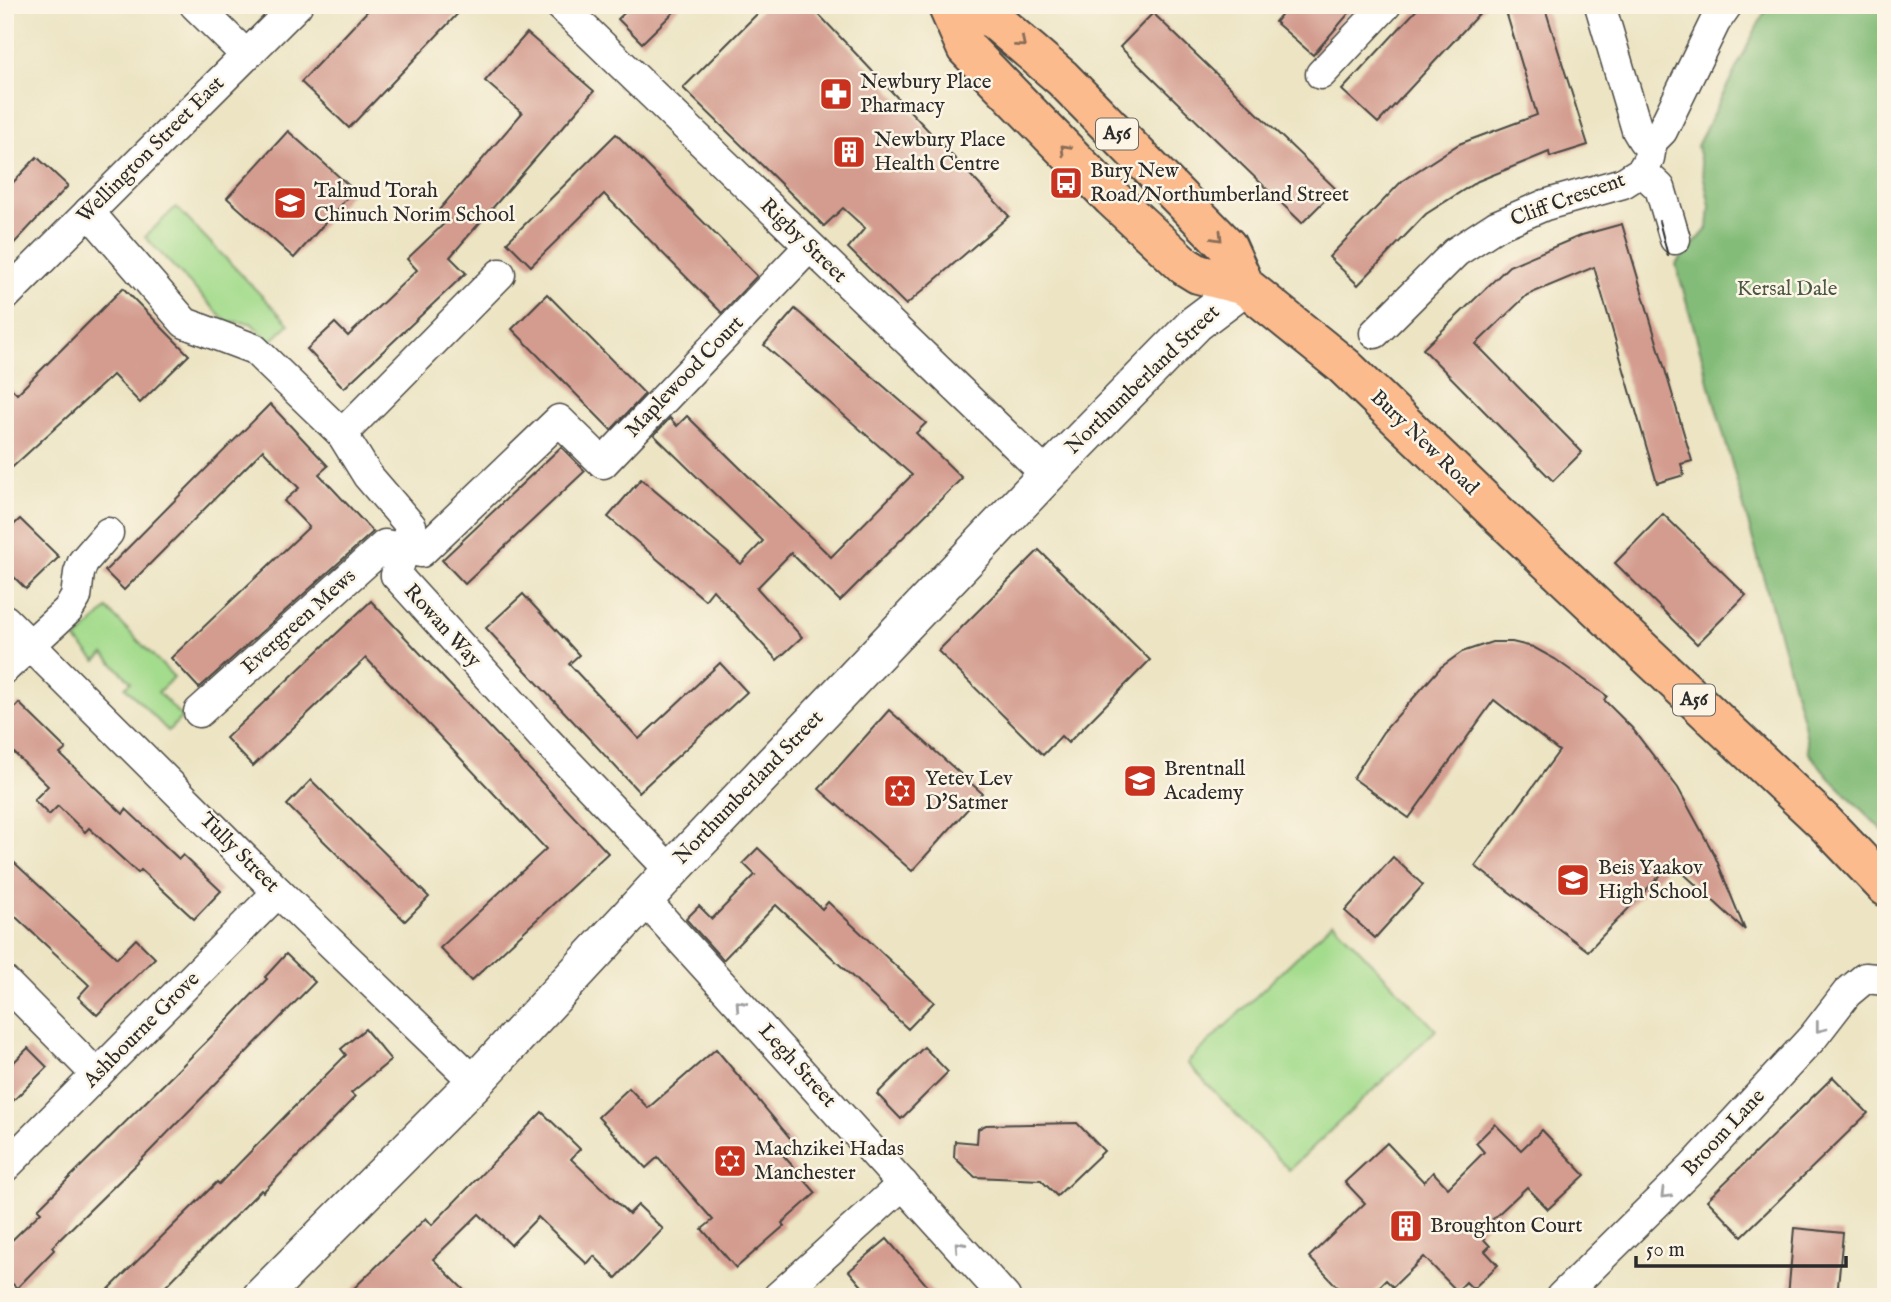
<svg xmlns="http://www.w3.org/2000/svg" width="1891" height="1302" font-family="'IM FELL English',serif">
<style>
.green{fill:#a4dc8d;stroke:#68845c;stroke-width:2}
.forest{fill:#83bc78;stroke:#577452;stroke-width:2}
.building{fill:#d39c8f}
.lines{fill:none;stroke-linecap:round;stroke-linejoin:round}
.minor-casing{stroke:#484742;stroke-width:33}
.tertiary-casing{stroke:#484742;stroke-width:40}
.trunk-casing{stroke:#484742;stroke-width:42}
.minor{stroke:#fff;stroke-width:30}
.tertiary{stroke:#fff;stroke-width:37}
.trunk{stroke:#fbbb8d;stroke-width:38}
.tram{stroke:#2b2b2b;stroke-width:2}
.oneway{stroke:#896c57}
.oneway2{stroke:#a0a0a0}
.labels{text-anchor:middle;dominant-baseline:central;stroke-width:5;stroke-linejoin:round;paint-order:stroke}
.shield{fill:#fcf5e5;stroke:#6a6863;stroke-width:2}
.shield-label{font-size:19px;font-weight:bold;fill:#2b2b2b}
.poi-label{font-size:21px;fill:#2b2b2b;stroke:#fcf5e5;text-anchor:start}
.street-label{font-size:21px;fill:#2b2b2b;stroke:#fcf5e5}
.park-label{font-size:21px;fill:#495744;stroke:#fcf5e5}
</style>
<rect width="100%" height="100%" fill="#fcf5e5"/>
<filter id="ink" filterUnits="userSpaceOnUse"><feTurbulence type="fractalNoise" baseFrequency=".0143" numOctaves="2"/><feDisplacementMap in="SourceGraphic" scale="14" xChannelSelector="R" yChannelSelector="G"/><feConvolveMatrix kernelMatrix="1 2 1 2 8 2 1 2 1" color-interpolation-filters="sRGB"/></filter>
<filter id="wash" filterUnits="userSpaceOnUse"><feTurbulence type="fractalNoise" baseFrequency=".00686" numOctaves="4" result="noise"/><feDisplacementMap in="SourceGraphic" scale="28" xChannelSelector="R" yChannelSelector="G"/><feGaussianBlur stdDeviation="1.57" result="paint"/><feColorMatrix in="noise" values="0 0 0 0 0 0 0 0 0 0 0 0 0 0 0 0 0 1.4 0 .05"/><feComposite in="paint" operator="in"/></filter>
<g filter="url(#wash)">
<rect width="100%" height="100%" fill="#ece4c3"/>
<g class="green">
<polygon points="176,207 289,324 270,342 251,323 226,321 145,237"/>
<polygon points="107,609 174,677 158,692 182,717 168,731 125,687 131,682 104,654 96,661 76,640"/>
<polygon points="1333,922 1436,1030 1289,1170 1187,1063"/>
</g>
<polygon class="forest" points="1768,5 1886,5 1886,834 1829,777 1809,753 1804,723 1676,264 1708,228 1710,206 1697,146"/>
<g id="blocks">
<g class="building">
<polygon points="373,5 466,5 349,128 301,82"/>
<polygon points="633,5 681,5 642,43 618,19"/>
<polygon points="766,5 810,5 1009,216 906,305 848,248 865,228 843,208 824,226 683,88"/>
<polygon points="1289,5 1356,5 1313,55 1275,22"/>
<polygon points="1421,5 1487,5 1378,123 1342,90"/>
<polygon points="1504,5 1544,5 1588,145 1550,157 1549,152 1478,181 1426,214 1358,285 1329,257 1402,181 1459,144 1537,115"/>
<polygon points="1153,13 1336,189 1302,223 1120,47"/>
<polygon points="527,33 594,91 450,257 466,273 344,388 307,349 335,323 348,336 417,270 407,259 449,219 439,210 522,113 485,81"/>
<polygon points="288,131 354,190 294,258 227,198"/>
<polygon points="616,134 757,276 722,313 604,194 531,266 507,242"/>
<polygon points="37,157 68,186 5,253 5,191"/>
<polygon points="1622,224 1692,461 1681,464 1684,475 1657,483 1594,267 1527,295 1476,344 1582,452 1553,481 1423,349 1509,266 1582,235"/>
<polygon points="123,288 189,355 140,403 113,375 5,474 5,382 17,394"/>
<polygon points="547,294 645,394 611,430 512,329"/>
<polygon points="795,309 926,423 916,433 962,478 840,601 791,553 757,588 802,637 777,660 713,590 705,600 608,517 641,479 741,564 763,541 654,435 670,418 677,426 687,416 831,557 912,475 764,345"/>
<polygon points="270,404 328,466 319,474 373,532 199,688 171,658 309,527 284,501 299,488 263,450 124,590 105,571"/>
<polygon points="561,447 585,471 465,584 442,560"/>
<polygon points="1663,514 1746,595 1697,644 1615,563"/>
<polygon points="20,519 59,557 26,589 5,568 5,533"/>
<polygon points="1039,550 1150,660 1068,743 1061,736 1043,755 938,651"/>
<polygon points="523,594 579,655 569,664 639,739 720,663 747,692 639,792 486,628"/>
<polygon points="371,601 608,853 471,981 440,948 546,849 366,658 253,766 226,738"/>
<polygon points="1492,642 1512,642 1533,647 1555,659 1607,696 1604,700 1632,728 1678,788 1715,856 1745,930 1672,863 1588,951 1475,866 1559,751 1494,700 1409,818 1353,778 1383,732 1441,667 1462,652"/>
<polygon points="19,703 66,749 60,754 123,814 126,809 179,859 183,855 221,891 194,919 141,870 138,873 89,828 85,832 58,806 49,815 34,800 48,786 5,744 5,718"/>
<polygon points="889,710 982,793 912,871 819,789"/>
<polygon points="311,780 429,897 405,921 287,805"/>
<polygon points="758,848 822,909 828,902 934,1002 908,1029 776,905 723,960 686,919 699,906 712,919 755,875 743,863"/>
<polygon points="5,854 117,958 136,939 155,958 97,1015 78,997 89,985 5,907"/>
<polygon points="1393,857 1423,885 1375,938 1345,911"/>
<polygon points="286,954 315,982 146,1155 52,1247 54,1250 17,1288 5,1277 5,1247 41,1212 38,1209 223,1025 267,979 265,977"/>
<polygon points="365,1029 391,1060 351,1093 355,1097 300,1154 263,1192 261,1190 155,1297 101,1297 217,1182 219,1184 292,1109 346,1055 341,1049"/>
<polygon points="924,1047 948,1072 901,1119 877,1094"/>
<polygon points="28,1048 47,1067 5,1109 5,1071"/>
<polygon points="716,1049 795,1144 783,1155 816,1193 782,1223 784,1226 736,1268 702,1229 713,1220 658,1157 646,1168 598,1117 629,1088 648,1108"/>
<polygon points="1833,1077 1868,1113 1742,1236 1707,1200"/>
<polygon points="542,1112 580,1149 571,1159 629,1214 638,1205 663,1229 616,1278 594,1256 587,1264 538,1217 511,1245 479,1214 433,1259 471,1297 345,1297 426,1218 432,1225"/>
<polygon points="1077,1123 1104,1151 1057,1196 1041,1180 975,1177 954,1157 955,1141 977,1143 978,1129 986,1125"/>
<polygon points="1495,1124 1521,1150 1542,1130 1585,1175 1548,1209 1527,1187 1478,1233 1490,1246 1485,1251 1498,1265 1473,1289 1466,1282 1457,1291 1424,1257 1393,1287 1386,1280 1369,1297 1347,1297 1309,1257 1365,1203 1345,1182 1387,1143 1424,1182 1433,1172 1448,1188 1484,1152 1476,1143"/>
<polygon points="1794,1228 1843,1233 1837,1297 1788,1297"/>
<polygon points="887,1239 937,1297 871,1297 849,1271"/>
</g>
</g>
</g>
<g filter="url(#ink)">
<use href="#blocks" fill-opacity="0" stroke="#484742" stroke-width="2"/>
<g class="lines">
<defs>
<g id="minor">
<polyline points="195,5 246,55"/>
<polyline points="560,5 1047,475"/>
<polyline points="1600,5 1637,130 1643,140 1652,141"/>
<polyline points="1321,74 1386,5"/>
<polyline points="1652,141 1662,131 1715,22 1727,5"/>
<polyline points="1642,171 1660,188 1675,239"/>
<polyline points="89,212 185,323 254,349 342,434"/>
<polyline points="500,274 342,434 368,476 411,526 396,575 542,736 671,871"/>
<polyline points="5,296 297,5"/>
<polyline points="1375,333 1456,252 1496,226 1545,205 1623,183 1642,171 1649,158 1652,141"/>
<polyline points="5,620 278,892 475,1082"/>
<polyline points="5,668 68,610 76,597 79,573 83,562 108,533"/>
<polyline points="199,712 385,545 421,552 559,420 603,463 809,247"/>
<polyline points="644,899 1005,1297"/>
<polyline points="5,982 97,1075"/>
<polyline points="5,1167 278,892"/>
<polyline points="778,1297 903,1184"/>
<polyline points="1561,1297 1693,1167 1813,1037 1847,993 1865,978 1886,980"/>
</g>
<polyline id="tertiary" points="261,1297 475,1082 671,871 1047,475 1196,323 1245,286"/>
<g id="trunk">
<polyline points="947,5 966,48 1112,198 1185,266 1198,274 1245,286"/>
<polyline points="965,5 994,20 1062,78 1227,246 1245,286 1344,366 1499,515 1824,822 1886,887"/>
</g>
</defs>
<use href="#minor" class="minor-casing"/>
<use href="#tertiary" class="tertiary-casing"/>
<use href="#trunk" class="trunk-casing"/>
<use href="#minor" class="minor"/>
<use href="#tertiary" class="tertiary"/>
<use href="#trunk" class="trunk"/>
<polyline class="tram" points="1659,221 1668,256"/>
</g>
<defs><path id="oneway-chevron" d="M-2-3.5L2.5 0L-2 3.5" fill="none" stroke-width="1.6" stroke-linecap="round" stroke-linejoin="round" transform="scale(1.75)"/></defs>
<g class="oneway">
<use href="#oneway-chevron" transform="translate(1021 43) rotate(40)"/>
<use href="#oneway-chevron" transform="translate(1065 149) rotate(-134)"/>
<use href="#oneway-chevron" transform="translate(1218 237) rotate(46)"/>
</g>
<g class="oneway2">
<use href="#oneway-chevron" transform="translate(740 1005) rotate(-132)"/>
<use href="#oneway-chevron" transform="translate(1820 1028) rotate(128)"/>
<use href="#oneway-chevron" transform="translate(1665 1194) rotate(135)"/>
<use href="#oneway-chevron" transform="translate(959 1246) rotate(-132)"/>
</g>
</g>
<defs>
<symbol id="pharmacy-square" viewBox="-11 -11 22 22"><rect x="-9" y="-9" width="18" height="18" rx="4" fill="#c8321e" stroke="#fcf5e5"/><path d="M-2-6h4v4h4v4h-4v4h-4v-4h-4v-4h4Z" fill="#fff"/></symbol>
<symbol id="building-square" viewBox="-11 -11 22 22"><rect x="-9" y="-9" width="18" height="18" rx="4" fill="#c8321e" stroke="#fcf5e5"/><path d="M-4-6H4V6H1V3H-1V6H-4ZM-2.5-4.3h1.7v1.8h-1.7ZM.8-4.3h1.7v1.8H.8ZM-2.5-1h1.7V.8h-1.7ZM.8-1h1.7V.8H.8Z" fill="#fff"/></symbol>
<symbol id="bus-square" viewBox="-11 -11 22 22"><rect x="-9" y="-9" width="18" height="18" rx="4" fill="#c8321e" stroke="#fcf5e5"/><path d="M-5-6H5V4H4V6H2V4H-2V6H-4V4H-5ZM-3.5-4V0h7V-4ZM-3.5 1.2v1.5H-2V1.2ZM2 1.2v1.5H3.5V1.2Z" fill="#fff"/></symbol>
<symbol id="school-square" viewBox="-11 -11 22 22"><rect x="-9" y="-9" width="18" height="18" rx="4" fill="#c8321e" stroke="#fcf5e5"/><path d="M0-5L7-2L0 1L-7-2ZM-4 1L0 2.5L4 1V4Q0 6-4 4Z" fill="#fff"/></symbol>
<symbol id="synagogue-square" viewBox="-11 -11 22 22"><rect x="-9" y="-9" width="18" height="18" rx="4" fill="#c8321e" stroke="#fcf5e5"/><path d="M0-6.5L5.6 3.2H-5.6ZM0 6.5L5.6-3.2H-5.6Z" fill="#fff"/></symbol>
</defs>
<g fill-rule="evenodd">
<use href="#pharmacy-square" x="817" y="75" width="38" height="38"/>
<use href="#building-square" x="830" y="133" width="38" height="38"/>
<use href="#bus-square" x="1047" y="164" width="38" height="38"/>
<use href="#school-square" x="271" y="184" width="38" height="38"/>
<use href="#school-square" x="1121" y="762" width="38" height="38"/>
<use href="#synagogue-square" x="881" y="772" width="38" height="38"/>
<use href="#school-square" x="1554" y="861" width="38" height="38"/>
<use href="#synagogue-square" x="711" y="1142" width="38" height="38"/>
<use href="#building-square" x="1387" y="1207" width="38" height="38"/>
</g>
<g class="labels">
<g class="shield">
<rect x="1096" y="118.5" width="42" height="31" rx="5"/>
<rect x="1673" y="684.5" width="42" height="31" rx="5"/>
</g>
<g class="shield-label">
<text x="1117" y="134">A56</text>
<text x="1694" y="700">A56</text>
</g>
<g class="poi-label">
<text x="860" y="82">Newbury Place<tspan x="860" dy="24">Pharmacy</tspan></text>
<text x="874" y="140">Newbury Place<tspan x="874" dy="24">Health Centre</tspan></text>
<text x="1090" y="171">Bury New<tspan x="1090" dy="24">Road/Northumberland Street</tspan></text>
<text x="314" y="191">Talmud Torah<tspan x="314" dy="24">Chinuch Norim School</tspan></text>
<text x="1164" y="769">Brentnall<tspan x="1164" dy="24">Academy</tspan></text>
<text x="925" y="779">Yetev Lev<tspan x="925" dy="24">D'Satmer</tspan></text>
<text x="1598" y="868">Beis Yaakov<tspan x="1598" dy="24">High School</tspan></text>
<text x="754" y="1149">Machzikei Hadas<tspan x="754" dy="24">Manchester</tspan></text>
<text x="1430" y="1226">Broughton Court</text>
</g>
<g class="street-label">
<text transform="translate(151 150) rotate(-45)">Wellington Street East</text>
<text transform="translate(1568 200) rotate(-20)">Cliff Crescent</text>
<text transform="translate(803 241) rotate(44)">Rigby Street</text>
<text transform="translate(685 377) rotate(-46)">Maplewood Court</text>
<text transform="translate(1143 380) rotate(-44)">Northumberland Street</text>
<text transform="translate(1424 443) rotate(44)">Bury New Road</text>
<text transform="translate(299 622) rotate(-42)">Evergreen Mews</text>
<text transform="translate(442 626) rotate(48)">Rowan Way</text>
<text transform="translate(749 788) rotate(-46)">Northumberland Street</text>
<text transform="translate(239 853) rotate(45)">Tully Street</text>
<text transform="translate(142 1030) rotate(-45)">Ashbourne Grove</text>
<text transform="translate(797 1066) rotate(48)">Legh Street</text>
<text transform="translate(1724 1133) rotate(-47)">Broom Lane</text>
</g>
<g class="park-label">
<text x="1787" y="289">Kersal Dale</text>
</g>
</g>
<rect width="1891" height="1302" fill="none" stroke="#fcf5e5" stroke-width="28"/>
<path d="M1636 1256v10h210v-10" fill="none" stroke="#2b2b2b" stroke-width="3.5"/>
<text x="1646" y="1256" font-size="21" fill="#2b2b2b" stroke="#fcf5e5" stroke-width="5" paint-order="stroke">50 m</text>
</svg>
